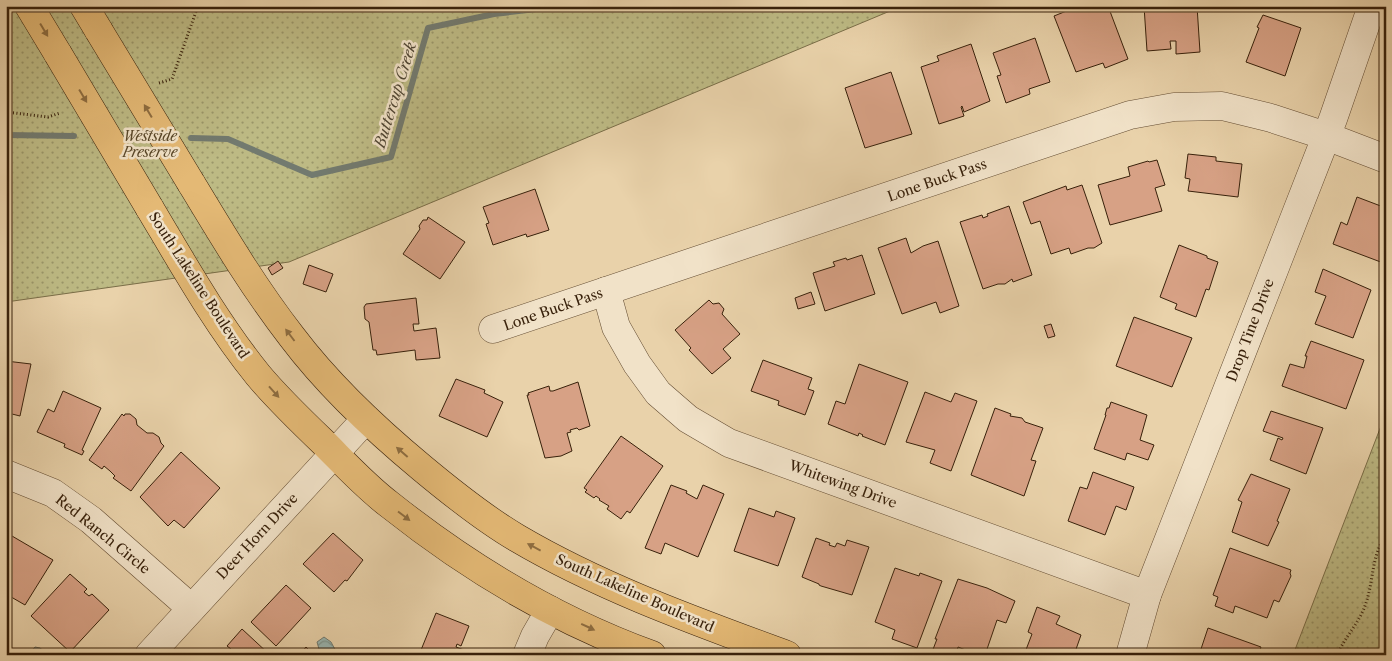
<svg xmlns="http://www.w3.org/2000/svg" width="1392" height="661" font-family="'Libre Caslon Text',serif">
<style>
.park{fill:url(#park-dots);stroke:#7a6e48}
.water{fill:url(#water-waves);stroke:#727a6f}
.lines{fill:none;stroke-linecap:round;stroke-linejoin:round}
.stream{stroke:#727a6f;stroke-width:6}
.building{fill:#d7a185;stroke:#38210b}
.minor-casing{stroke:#644d33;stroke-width:29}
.major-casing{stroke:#38210b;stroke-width:29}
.path{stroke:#38210b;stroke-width:3;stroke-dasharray:1 2.5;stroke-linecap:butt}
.minor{stroke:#f1e2c8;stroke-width:28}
.major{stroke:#e4b975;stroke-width:28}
.major-bridge-casing{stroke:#38210b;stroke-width:29;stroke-linecap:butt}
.major-bridge{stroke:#e4b975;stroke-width:28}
.oneway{fill:#8e6d40}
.labels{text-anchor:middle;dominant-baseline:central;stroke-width:5;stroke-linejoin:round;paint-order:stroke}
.park-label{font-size:14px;font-style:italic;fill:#594729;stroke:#f1e2c8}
.street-label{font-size:14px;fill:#38210b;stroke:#f1e2c8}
.water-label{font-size:15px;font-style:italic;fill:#504634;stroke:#f1e2c8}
</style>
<defs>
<pattern id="park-dots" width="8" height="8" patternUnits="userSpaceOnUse" patternTransform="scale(1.25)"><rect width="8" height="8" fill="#bdba84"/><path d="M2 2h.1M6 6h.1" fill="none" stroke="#9b976a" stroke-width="1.8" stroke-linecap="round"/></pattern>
<pattern id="water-waves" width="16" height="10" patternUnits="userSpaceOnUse" patternTransform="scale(1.25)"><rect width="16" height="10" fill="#99b6b1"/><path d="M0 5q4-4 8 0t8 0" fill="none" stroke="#7e948e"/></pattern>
</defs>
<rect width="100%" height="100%" fill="#e9d2aa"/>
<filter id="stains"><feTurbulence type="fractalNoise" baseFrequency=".004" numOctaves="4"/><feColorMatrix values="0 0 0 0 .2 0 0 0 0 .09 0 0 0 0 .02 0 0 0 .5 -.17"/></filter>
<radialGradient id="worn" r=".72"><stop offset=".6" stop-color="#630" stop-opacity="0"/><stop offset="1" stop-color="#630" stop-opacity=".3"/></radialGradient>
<g class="park">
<polygon points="6,6 902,6 289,262 6,302"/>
<polygon points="1386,413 1386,655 1293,655"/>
</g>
<g class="water">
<polygon points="324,637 331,642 338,655 325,655 319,649 317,642"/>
<polygon points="35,647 40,648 49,655 28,655"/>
</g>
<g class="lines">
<g class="stream">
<polyline points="6,135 74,136"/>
<polyline points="191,138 228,139 312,175 391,157 428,28 494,14 562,6"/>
</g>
</g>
<g class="building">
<polygon points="1079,6 1108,6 1128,59 1105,68 1103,63 1076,72 1054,16"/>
<polygon points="1144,6 1197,6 1200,52 1176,54 1176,41 1170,41 1171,49 1147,51"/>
<polygon points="1263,15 1301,28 1285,76 1246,62 1259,28 1257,27"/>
<polygon points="1035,38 1050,82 1029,89 1030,94 1006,103 997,76 1001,75 993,53"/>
<polygon points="971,44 990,101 964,112 962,106 961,107 964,116 939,124 921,67 939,61 937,56"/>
<polygon points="891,72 912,134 865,148 845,88"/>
<polygon points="1188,154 1216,157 1216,161 1242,164 1238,197 1188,191 1190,179 1185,178"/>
<polygon points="1157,160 1165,185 1155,188 1162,211 1110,225 1098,185 1130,176 1128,167 1148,161 1149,162"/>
<polygon points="1082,185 1102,243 1094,248 1088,248 1071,254 1069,248 1051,254 1040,221 1031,224 1023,202 1066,186 1067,190"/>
<polygon points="535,189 549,230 527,237 526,234 493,245 486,224 489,223 483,207"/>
<polygon points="1357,197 1386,208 1386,264 1333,244 1341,222 1347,225"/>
<polygon points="1009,206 1032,275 1013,282 1012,279 1005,284 998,284 983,289 960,222 982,215 983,218 988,216 987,214"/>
<polygon points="428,217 465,242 440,279 403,254 420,229 419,226 423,220 427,220"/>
<polygon points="906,238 911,253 923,246 938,241 959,306 940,313 936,302 902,314 878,248"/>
<polygon points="1179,245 1207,256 1207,258 1218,262 1209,290 1206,289 1196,317 1175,309 1177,304 1160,297"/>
<polygon points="862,255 875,294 825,311 813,273 835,266 833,262 846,258 847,260"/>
<polygon points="278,261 283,268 272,275 268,268"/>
<polygon points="309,265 333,274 326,292 303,284"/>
<polygon points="1323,269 1371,290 1353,338 1315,324 1326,296 1315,292"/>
<polygon points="811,292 815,304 798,309 795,298"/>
<polygon points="416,298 419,324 413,324 414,331 436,328 440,358 416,360 415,350 377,355 376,350 373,350 369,322 365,319 364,307 366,304"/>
<polygon points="709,300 713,304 719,303 724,309 722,314 740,334 723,349 731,358 712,374 689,350 691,348 675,330"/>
<polygon points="1134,317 1192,338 1172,387 1116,366"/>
<polygon points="1051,324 1055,336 1048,338 1044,326"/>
<polygon points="1311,341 1364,360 1346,409 1282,386 1290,364 1304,368 1307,356 1305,356"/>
<polygon points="763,360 812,378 808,389 814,391 805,415 778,405 779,401 751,391"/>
<polygon points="6,361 31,364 20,416 8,413 7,419"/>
<polygon points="859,364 908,382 885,445 862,436 863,435 859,433 858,436 828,424 836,401 845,404"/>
<polygon points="456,379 485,390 484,393 503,402 487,437 439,416"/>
<polygon points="578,382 590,426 579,430 577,428 570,430 571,432 567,433 572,451 561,456 545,458 527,395 529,395 528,393 549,386 550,391 553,391"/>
<polygon points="63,391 101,408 82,450 84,451 82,455 64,447 65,444 37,432 48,409 54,412"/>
<polygon points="925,392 951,402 955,393 977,401 951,471 930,463 935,450 906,442"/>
<polygon points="1111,402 1147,415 1140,440 1154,445 1148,460 1127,453 1125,460 1094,449 1106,415 1105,415 1107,408 1109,408"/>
<polygon points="995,408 1011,414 1010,416 1022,418 1025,422 1043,428 1031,460 1036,461 1024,496 971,475"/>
<polygon points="1271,411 1323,428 1306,474 1270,460 1278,438 1282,440 1283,438 1263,431"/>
<polygon points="122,414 124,416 125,414 130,414 136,419 137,425 147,433 153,433 159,437 161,443 164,446 131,491 113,478 115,476 110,471 104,466 102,469 89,460"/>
<polygon points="621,436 663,466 630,513 627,511 621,519 607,509 609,506 599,500 600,499 596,496 594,498 585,492 587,490 584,488"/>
<polygon points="181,452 220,488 184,528 174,520 168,526 140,497"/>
<polygon points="1093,472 1134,487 1126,510 1116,506 1105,535 1068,521 1080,487 1087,489"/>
<polygon points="1251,474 1290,489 1277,521 1279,522 1268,546 1232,532 1242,502 1238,500"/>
<polygon points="671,485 687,491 686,493 697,499 703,485 724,494 698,557 665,543 661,554 645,548"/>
<polygon points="749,508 774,517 776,511 795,518 778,566 734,551"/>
<polygon points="333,533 363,560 347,581 345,580 334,592 303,564"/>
<polygon points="12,536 53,560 25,605 6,594 6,545"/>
<polygon points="816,538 830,543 829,545 835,547 837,543 845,546 847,540 869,547 852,595 821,586 819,585 819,584 802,577"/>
<polygon points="1230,548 1291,570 1290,573 1291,576 1279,602 1274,600 1267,618 1235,606 1233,613 1215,606 1218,597 1213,595"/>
<polygon points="895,568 919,576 920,573 942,581 917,648 892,639 895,630 875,622"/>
<polygon points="70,574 87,589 84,592 89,596 92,594 109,610 70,652 31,616"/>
<polygon points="958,579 987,588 1015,601 1006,623 997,620 985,655 978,655 958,647 956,655 939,655 932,652 937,639 935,639"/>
<polygon points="286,585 311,608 276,646 251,622"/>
<polygon points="1037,607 1060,616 1056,624 1081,635 1074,655 1024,655 1032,634 1028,632"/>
<polygon points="436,613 469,626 461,646 457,644 456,647 464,650 462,655 419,655"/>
<polygon points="1208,628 1261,647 1258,655 1199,655"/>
<polygon points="242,629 270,655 226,655 231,649 227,646"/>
<polygon points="306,647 314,655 299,655"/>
</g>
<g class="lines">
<defs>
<g id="minor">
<polyline points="606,291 616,327 637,364 658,393 688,419 729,443 1147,595"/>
<polyline points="493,329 1130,115 1174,107 1222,106 1271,118 1326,136 1386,159"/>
<polyline points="6,474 53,493 91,520 191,608"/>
<polyline points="149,655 366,419"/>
<polyline points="527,655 535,636 550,610"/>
<polyline points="1130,655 1147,595 1333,119 1372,6"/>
</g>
<g id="major">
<polyline points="29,6 58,54"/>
<polyline points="84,6 99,31"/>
<path d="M191,183C223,236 254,288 292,337C329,386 375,429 422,468C452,493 483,518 517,538C602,588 695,621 787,655"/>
<path d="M149,207C183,264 216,323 258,375C278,399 301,421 324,443C345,464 366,487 390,505C468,567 558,621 652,655"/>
</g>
</defs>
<use href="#minor" class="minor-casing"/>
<use href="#major" class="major-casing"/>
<g class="path">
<polyline points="159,83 172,79 198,6"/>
<polyline points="6,112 48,117 60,113"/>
<path d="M1337,655C1345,637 1360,622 1366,603C1374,579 1371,557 1386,535"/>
</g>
<use href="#minor" class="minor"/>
<use href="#major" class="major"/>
<defs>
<g id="major-bridge">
<polyline points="99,31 191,183"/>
<polyline points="58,54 149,207"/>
</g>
</defs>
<use href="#major-bridge" class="major-bridge-casing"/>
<use href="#major-bridge" class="major-bridge"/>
</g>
<defs><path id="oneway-solid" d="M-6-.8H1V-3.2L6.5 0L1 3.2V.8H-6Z" transform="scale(1.25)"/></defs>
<g class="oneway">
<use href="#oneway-solid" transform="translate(44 30) rotate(59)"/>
<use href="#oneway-solid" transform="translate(83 96) rotate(59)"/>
<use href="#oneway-solid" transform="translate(148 111) rotate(-121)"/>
<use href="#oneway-solid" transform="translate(290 335) rotate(-127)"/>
<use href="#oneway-solid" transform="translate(274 392) rotate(48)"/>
<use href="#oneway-solid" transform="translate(402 452) rotate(-139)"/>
<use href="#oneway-solid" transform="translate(404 516) rotate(37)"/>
<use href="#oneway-solid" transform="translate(534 547) rotate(-152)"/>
<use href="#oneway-solid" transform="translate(588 627) rotate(25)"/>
</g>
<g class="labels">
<g class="park-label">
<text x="150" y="136">Westside<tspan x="150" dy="16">Preserve</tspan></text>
</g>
<g class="street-label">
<text transform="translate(937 180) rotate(-19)">Lone Buck Pass</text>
<text transform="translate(199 285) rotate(57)">South Lakeline Boulevard</text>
<text transform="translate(553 309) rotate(-19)">Lone Buck Pass</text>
<text transform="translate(1250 330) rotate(-69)">Drop Tine Drive</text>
<text transform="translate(843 484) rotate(20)">Whitewing Drive</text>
<text transform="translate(103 534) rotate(39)">Red Ranch Circle</text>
<text transform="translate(257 536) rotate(-47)">Deer Horn Drive</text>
<text transform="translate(635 593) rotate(24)">South Lakeline Boulevard</text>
</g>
<g class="water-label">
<text transform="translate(395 95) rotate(-73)">Buttercup Creek</text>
</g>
</g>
<rect width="1392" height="661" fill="none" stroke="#e9d2aa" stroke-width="25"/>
<rect x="8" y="8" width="1377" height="646" fill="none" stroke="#38210b" stroke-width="2.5"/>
<rect x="12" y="12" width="1367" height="636" fill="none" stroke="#38210b"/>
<rect width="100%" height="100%" filter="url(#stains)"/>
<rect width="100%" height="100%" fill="url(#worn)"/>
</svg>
